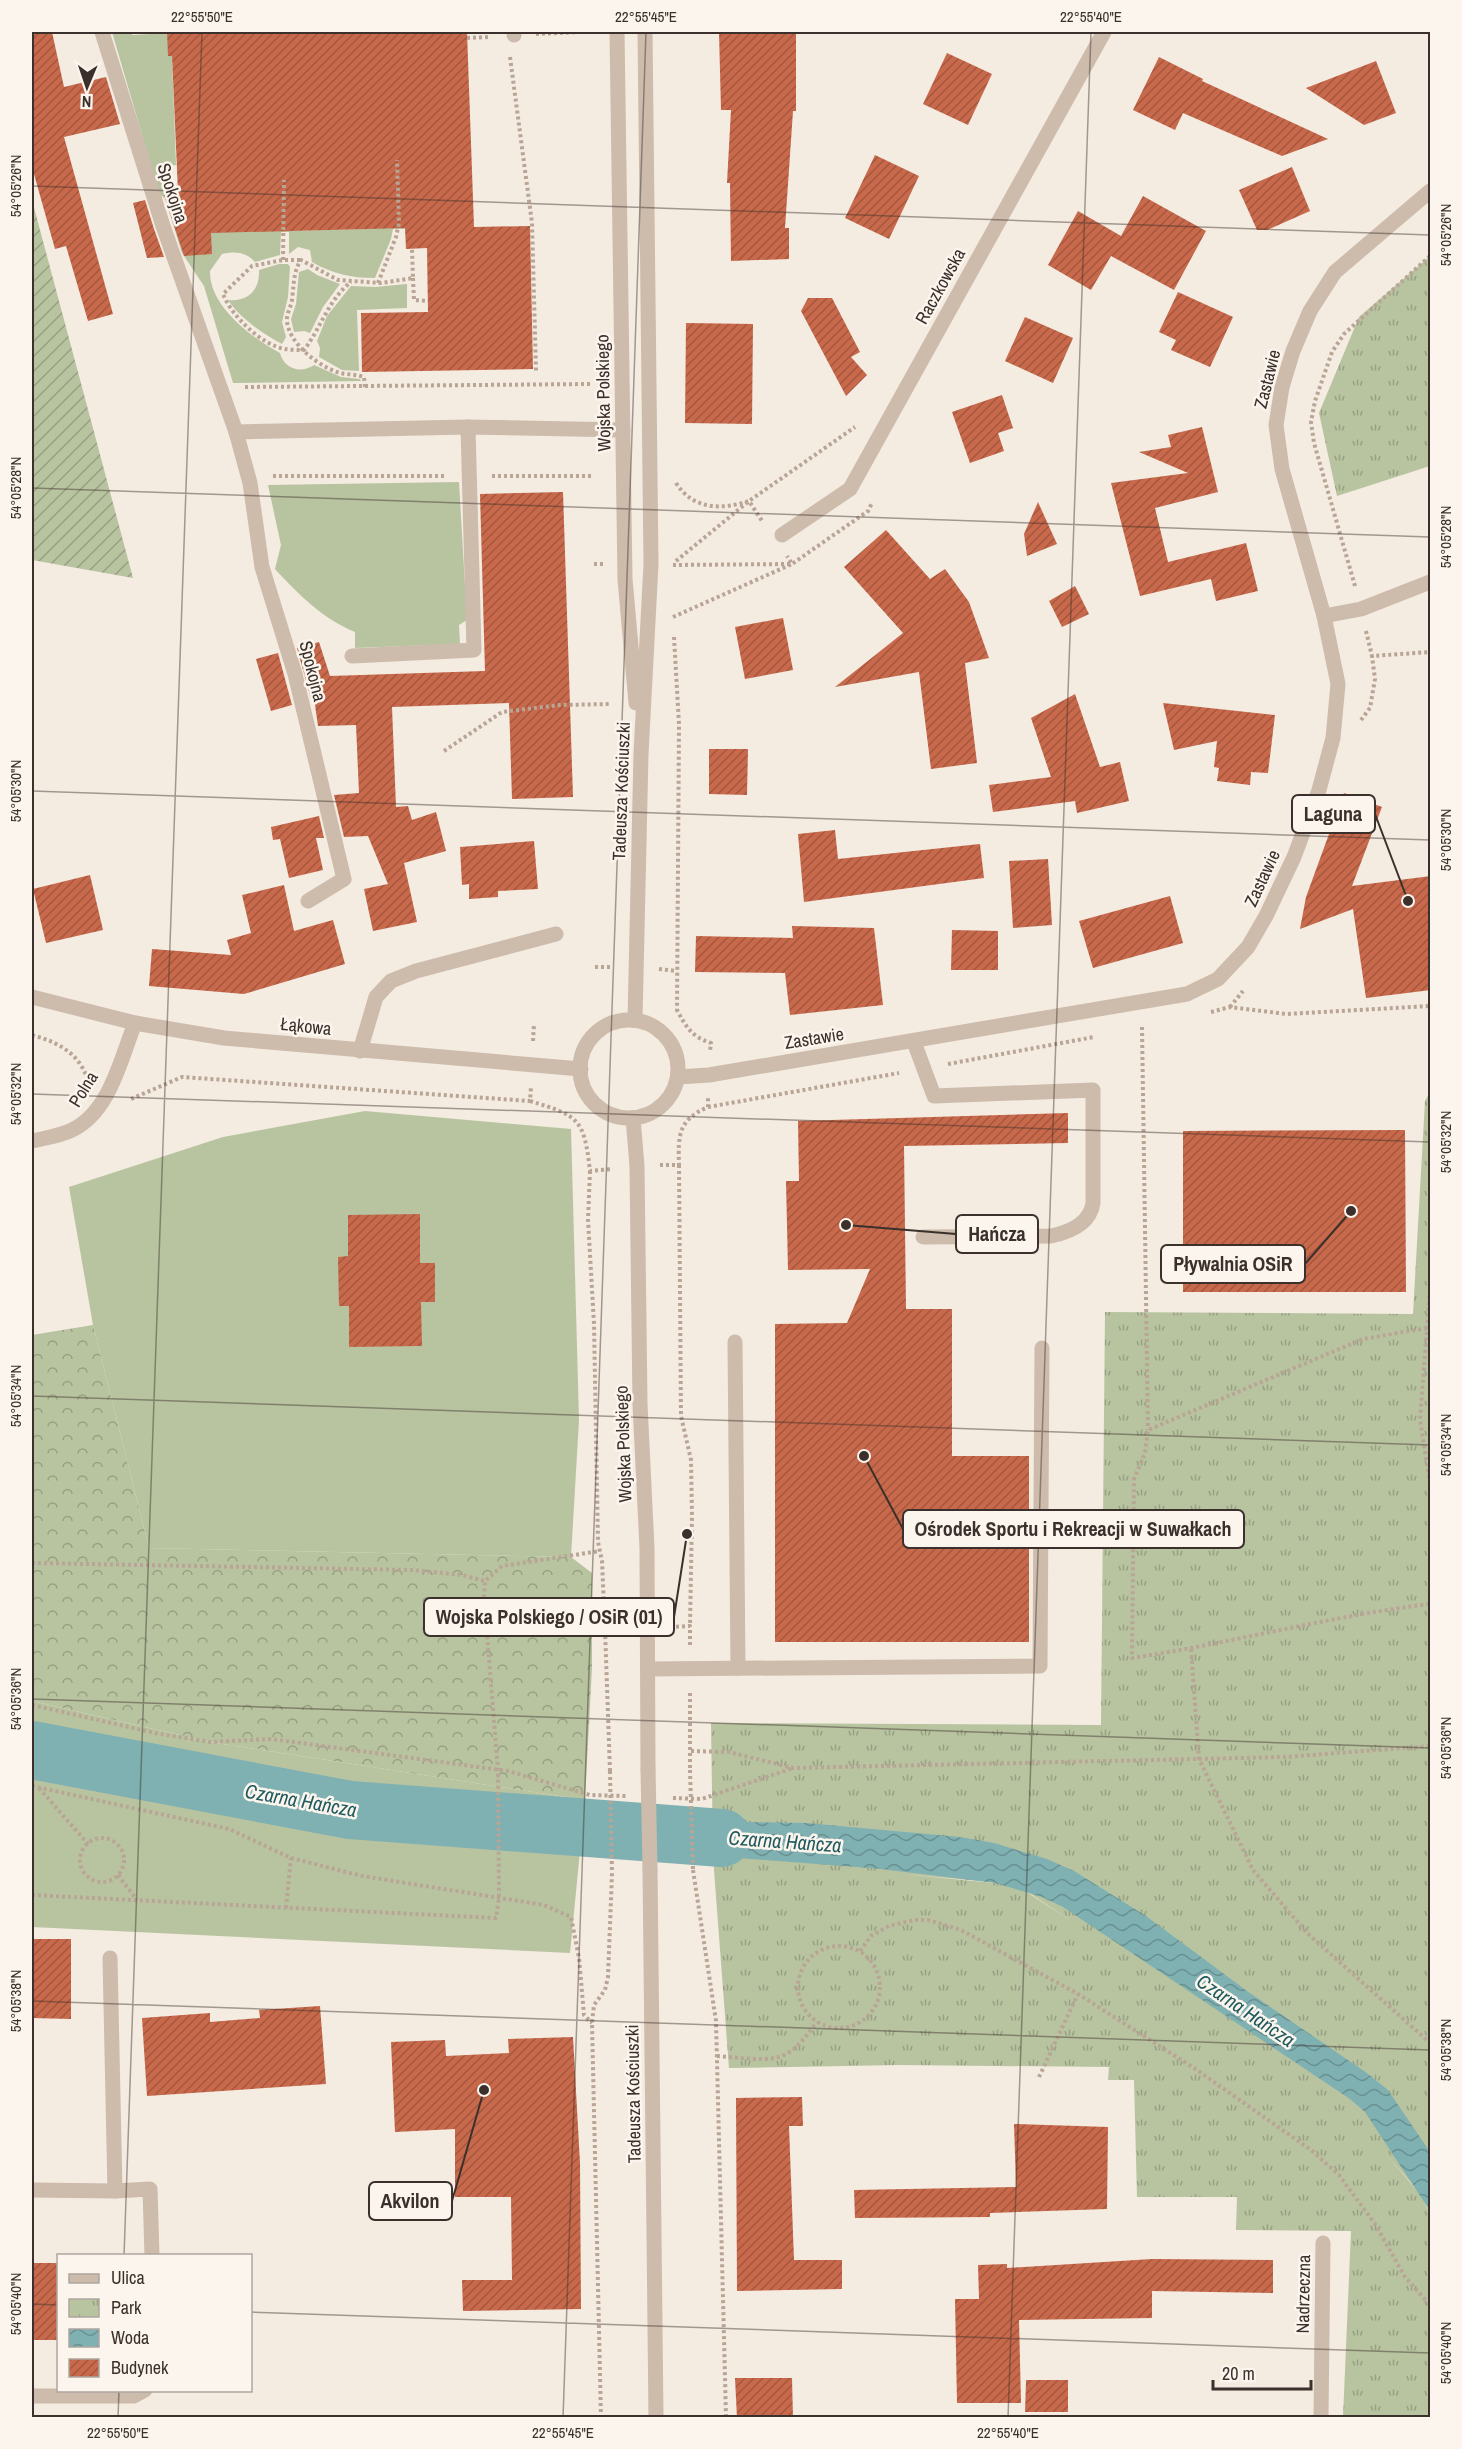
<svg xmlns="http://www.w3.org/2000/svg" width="1462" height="2449" font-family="'Archivo Narrow',sans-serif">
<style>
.grass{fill:#b8c4a0}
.forest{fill:url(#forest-crowns)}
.park{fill:url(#park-tufts);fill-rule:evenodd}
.garden{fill:url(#garden-furrows)}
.water{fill:url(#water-waves)}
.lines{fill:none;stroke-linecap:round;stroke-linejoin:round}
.river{stroke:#7fb0b2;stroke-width:58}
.building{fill:url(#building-hatch)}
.path{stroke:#b9a596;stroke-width:4;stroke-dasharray:3 3;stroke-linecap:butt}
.minor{stroke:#cdbbac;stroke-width:15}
.path-bridge{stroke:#b9a596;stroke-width:4;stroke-dasharray:3 3;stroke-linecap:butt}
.minor-bridge{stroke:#cdbbac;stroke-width:15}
.ticks{fill:none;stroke:#3b302b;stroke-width:1.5;stroke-opacity:0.45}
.labels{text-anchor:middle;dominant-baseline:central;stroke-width:5;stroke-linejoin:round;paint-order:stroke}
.street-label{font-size:18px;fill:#3b302b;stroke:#fbf5ee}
.water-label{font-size:20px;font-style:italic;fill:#1f5a5e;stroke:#fbf5ee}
.leader{fill:none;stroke:#3b302b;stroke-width:2}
.callout-dot{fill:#3b302b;stroke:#fbf5ee;stroke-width:2}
.callout{fill:#fbf5ee;stroke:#3b302b;stroke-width:2}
.callout-label{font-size:20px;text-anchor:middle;font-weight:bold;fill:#3b302b}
.neatline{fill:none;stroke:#3b302b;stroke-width:2}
.ticks-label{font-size:15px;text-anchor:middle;fill:#3b302b}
</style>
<defs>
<pattern id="forest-crowns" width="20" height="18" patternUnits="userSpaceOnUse" patternTransform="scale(1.5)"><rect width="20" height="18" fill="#b8c4a0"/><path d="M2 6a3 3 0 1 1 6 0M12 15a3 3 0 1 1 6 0" fill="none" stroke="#97a083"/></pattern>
<pattern id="park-tufts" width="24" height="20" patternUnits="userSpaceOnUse" patternTransform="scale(1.5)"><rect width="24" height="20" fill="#b8c4a0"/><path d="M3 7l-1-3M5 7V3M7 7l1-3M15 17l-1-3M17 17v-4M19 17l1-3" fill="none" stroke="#97a083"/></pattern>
<pattern id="garden-furrows" width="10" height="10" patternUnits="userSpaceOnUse" patternTransform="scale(1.5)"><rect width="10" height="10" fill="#b8c4a0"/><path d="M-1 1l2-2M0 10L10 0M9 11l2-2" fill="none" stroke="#97a083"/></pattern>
<pattern id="water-waves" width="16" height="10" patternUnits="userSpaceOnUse" patternTransform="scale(1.5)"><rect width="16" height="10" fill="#7fb0b2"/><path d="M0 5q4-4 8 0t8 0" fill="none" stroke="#699091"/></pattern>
<pattern id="building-hatch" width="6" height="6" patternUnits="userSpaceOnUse" patternTransform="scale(1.5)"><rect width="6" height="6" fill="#c8694b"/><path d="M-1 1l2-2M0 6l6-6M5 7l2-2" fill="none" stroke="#a4573f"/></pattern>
</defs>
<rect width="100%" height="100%" fill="#f4ebe1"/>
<g class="grass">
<polygon points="112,32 132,32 132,35 167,33 172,56 176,165 169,166 170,190 164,198 159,193"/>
<path d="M399,49L405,229H393L391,239L375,278C351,278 333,274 312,262L310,250L298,247L289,254V232H281L280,255L255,262C246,252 235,251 222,254L210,271C209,306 252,338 280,353C284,369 301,374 314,365L341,377L360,379L361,381L233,383L204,286L182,253L168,208L285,51L292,231L360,229Z"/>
<path d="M279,264H288L290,267L288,297L282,322L286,337L282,344C262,333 241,319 228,300C248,302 260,290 259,270Z"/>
<polygon points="308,269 317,275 340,284 323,307 310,333 304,331 294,332 291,319 296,304 299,272"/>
<polygon points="407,284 407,308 357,310 359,371 342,370 319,357 320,348 317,341 327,316 351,286 375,287"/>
<path d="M459,482L467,620L459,625L460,644L355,648V632C323,619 298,594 275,569L281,545L268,485Z"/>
<polygon points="365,1111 571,1129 579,1420 571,1557 149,1548 93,1325 69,1187 223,1137"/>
<polygon points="32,1701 210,1742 585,1800 570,1953 32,1927"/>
</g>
<polygon class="forest" points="93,1325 149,1548 571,1557 592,1573 592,1668 585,1800 210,1742 32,1701 32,1335"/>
<g class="park">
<polygon points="1430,256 1430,466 1337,496 1319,413 1359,317"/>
<path d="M1430,1092V2211L1420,2193L1384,2152L1420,2194L1430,2213V2417H1343L1351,2231L1236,2230L1237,2197H1137L1134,2080H1108L1109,2067L899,2065L729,2068L713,1857L711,1723L1101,1725L1105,1312L1413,1314L1425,1101ZM901,1874L1016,1884L1074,1923L1016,1885Z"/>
</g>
<polygon class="garden" points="32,200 133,578 32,560"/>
<polygon class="water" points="648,1815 751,1822 807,1823 960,1837 994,1843 1047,1859 1074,1871 1146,1916 1247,1991 1367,2073 1388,2090 1430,2152 1430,2211 1365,2112 1350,2099 1063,1907 1042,1897 995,1883 881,1869 648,1851"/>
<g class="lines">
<polyline class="river" points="32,1750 350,1810 722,1838"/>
</g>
<g class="building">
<polygon points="32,32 52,32 64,87 106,77 120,124 64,137 113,314 88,321 66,246 55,249 32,167"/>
<polygon points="167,32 219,32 219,34 280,32 467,32 474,227 530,226 533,369 362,372 361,313 428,312 427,248 406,249 405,228 211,233 212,254 184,256 164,195 178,192 172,56 168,56"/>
<polygon points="719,32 796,32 796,111 793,111 785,228 789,228 789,259 731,261 730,183 727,183 731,110 721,110"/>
<polygon points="947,53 992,74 968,125 923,104"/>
<polygon points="1159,57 1203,79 1202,81 1328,139 1282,156 1183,113 1175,130 1133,110"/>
<polygon points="1376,61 1396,113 1364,125 1306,88"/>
<polygon points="875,155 919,176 889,239 845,218"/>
<polygon points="1292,167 1310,211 1267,230 1257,230 1239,190"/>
<polygon points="1143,196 1206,231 1174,290 1111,256 1091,290 1048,265 1078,211 1121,236"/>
<polygon points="145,200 154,229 164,257 147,258 133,203"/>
<polygon points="1178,292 1233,317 1210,367 1171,350 1176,340 1159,332"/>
<polygon points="808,298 832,298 860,352 851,357 867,375 846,396 801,311"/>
<polygon points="1025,317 1073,338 1053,383 1005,361"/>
<polygon points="686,323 753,324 752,424 685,423"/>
<polygon points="1002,395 1013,428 998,433 1004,451 970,463 952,412"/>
<polygon points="1202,427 1218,492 1155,508 1168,562 1246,543 1258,591 1216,601 1211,579 1140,596 1111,483 1188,473 1139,452 1171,447 1168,435"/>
<polygon points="563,492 573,797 512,799 509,703 392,707 396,807 408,806 412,820 436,812 446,851 404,863 417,922 373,931 364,889 388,884 368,836 344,837 334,795 359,793 356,725 318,726 314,698 311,699 297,648 319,642 330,676 485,671 480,494"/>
<polygon points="1038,502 1057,544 1027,556 1024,534"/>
<polygon points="886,530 930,579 945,569 969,602 989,658 965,663 977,763 931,769 919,672 835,687 903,633 844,567"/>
<polygon points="1075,586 1089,614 1062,627 1049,601"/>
<polygon points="783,618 793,670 745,679 735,627"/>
<polygon points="278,653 292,705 271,711 256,659"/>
<polygon points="1075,694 1100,767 1120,762 1129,801 1077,813 1075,801 993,812 989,785 1051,777 1031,718"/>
<polygon points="1163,703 1275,715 1268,773 1251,772 1250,785 1217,781 1219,768 1214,767 1217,741 1174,750"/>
<polygon points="709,749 748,749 747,795 709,794"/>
<polygon points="1344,793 1382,807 1352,886 1431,876 1431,990 1366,998 1353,909 1300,929 1306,897"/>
<polygon points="319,816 324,838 316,838 323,870 289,878 280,839 273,840 271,827"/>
<polygon points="835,830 838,859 980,844 984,878 804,902 798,834"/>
<polygon points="534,841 538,889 498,891 498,897 469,899 469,884 462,885 460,847"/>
<polygon points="1048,859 1052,925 1013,928 1009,861"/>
<polygon points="90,875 103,930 46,943 33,889"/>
<polygon points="284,885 294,931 333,920 345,964 244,994 149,986 152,949 231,955 227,940 251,933 242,895"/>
<polygon points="1170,896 1183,943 1093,968 1079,921"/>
<polygon points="792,926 874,928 883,1005 790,1015 785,973 695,972 696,936 793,938"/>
<polygon points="952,930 998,931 998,970 951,970"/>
<polygon points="1068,1113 1068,1143 904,1146 906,1309 952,1309 952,1456 1029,1456 1029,1642 775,1642 775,1324 847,1323 870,1269 788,1270 786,1181 799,1181 798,1121"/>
<polygon points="1405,1130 1406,1292 1183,1292 1183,1131"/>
<polygon points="420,1214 420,1263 435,1263 435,1302 421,1302 422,1346 349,1347 349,1306 339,1306 338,1257 348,1256 348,1215"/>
<polygon points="32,1939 71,1939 71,2019 32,2018"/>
<polygon points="320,2006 326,2084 147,2096 142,2018 210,2013 210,2022 260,2018 259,2010"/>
<polygon points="573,2037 580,2163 581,2309 463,2311 462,2280 512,2280 511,2197 455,2197 455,2129 395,2132 391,2042 445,2040 446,2056 509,2053 508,2039"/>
<polygon points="802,2097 803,2126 789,2126 794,2260 842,2260 842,2289 737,2291 736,2098"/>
<polygon points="1014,2124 1108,2127 1107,2209 990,2213 990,2217 855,2218 854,2190 1016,2187"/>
<polygon points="1152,2259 1273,2260 1273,2293 1152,2291 1152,2318 1019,2320 1021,2403 957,2403 955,2299 979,2299 978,2265 1007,2264 1007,2268"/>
<rect x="32" y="2263" width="26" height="77"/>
<polygon points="735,2378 792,2378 793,2418 737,2418"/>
<polygon points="1026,2380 1068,2380 1068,2412 1025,2412"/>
</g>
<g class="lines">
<g class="path">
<polyline points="536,34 580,32"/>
<polyline points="467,38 490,37"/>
<polyline points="510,57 532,223 536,371"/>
<polyline points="283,260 284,180"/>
<path d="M300,260H283L252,266L223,294C231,315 261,345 285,349C291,350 298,350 304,350C321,328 328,300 351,282"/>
<polyline points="413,278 414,300 428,301"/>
<polyline points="378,283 396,237 399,223 397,160"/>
<polyline points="245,387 591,384"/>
<path d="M365,387L364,377C355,374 346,375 337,372C317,365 290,344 287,322C286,315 291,307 292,300C294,285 293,272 301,260L338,280L381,283L413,278L412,249"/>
<polyline points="273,476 446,476"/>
<polyline points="492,476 593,476"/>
<path d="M676,483C693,510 722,510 749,501L762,521"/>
<polyline points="676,561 749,501 855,427"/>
<polyline points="594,564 603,564"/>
<polyline points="673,565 792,564 868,511 872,503"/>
<polyline points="1355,586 1314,443 1311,422 1315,401 1332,352 1344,334 1430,256"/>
<polyline points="673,617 792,564 787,556"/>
<polyline points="1366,631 1372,656 1430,652"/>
<path d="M674,637L679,724L677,1010C686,1027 692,1037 711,1043L710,1051"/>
<polyline points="1361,720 1370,708 1375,679 1372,656"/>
<polyline points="444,751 502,712 560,705 611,704"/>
<polyline points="595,967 613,967"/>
<polyline points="659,969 677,971"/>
<polyline points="1230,1007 1243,991"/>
<polyline points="1211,1012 1230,1007 1286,1014 1430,1006"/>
<polyline points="1142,1027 1148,1430"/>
<path d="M32,1035C57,1042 78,1052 87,1078"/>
<polyline points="533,1041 534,1024"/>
<polyline points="948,1064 1094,1037"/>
<polyline points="131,1099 182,1077 530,1101 531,1087"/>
<path d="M530,1101C579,1116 584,1118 590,1171L613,1169"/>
<polyline points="708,1107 899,1073"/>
<path d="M660,1165H679C678,1135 678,1120 708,1107V1097"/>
<polyline points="679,1165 681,1416 691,1460 692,1516 690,1626"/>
<polyline points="590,1171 588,1220 594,1324 598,1542 602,1561 605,1629"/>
<polyline points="1430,1290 1420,1420 1430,1483"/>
<path d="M1427,1328L1363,1339L1148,1430L1145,1453L1134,1479L1132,1658C1232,1643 1330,1616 1430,1604"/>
<polyline points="32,1563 412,1570 462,1575 485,1581"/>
<polyline points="670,1627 690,1626 690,1646"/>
<polyline points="1191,1649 1199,1759 1253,1870 1307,1933 1430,2043"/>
<polyline points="690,1693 690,1770"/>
<polyline points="32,1705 155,1733 210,1742 271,1739 508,1771 590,1795 627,1796"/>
<polyline points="691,1751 729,1752 793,1768 1285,1757 1430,1746"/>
<polyline points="610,1771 605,1629 624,1628"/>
<polyline points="32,1786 229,1829 291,1858 362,1876 544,1905 571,1917 579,1958 584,2015 592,2023"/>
<polyline points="39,1788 88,1844"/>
<polyline points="673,1798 702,1799 793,1768"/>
<circle cx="102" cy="1860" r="22"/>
<polyline points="693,1870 716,2021 726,2418"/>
<polyline points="118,1875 137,1900"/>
<polyline points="32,1895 496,1918 499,1898 498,1770 484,1597 485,1581 502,1566 600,1551"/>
<polyline points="286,1908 291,1858"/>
<circle cx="839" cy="1987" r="41"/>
<polyline points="860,1951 871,1936 889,1926 914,1920 928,1920 961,1930 1078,1994 1194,2068 1311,2150 1339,2175 1375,2224 1405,2277 1430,2305"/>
<path d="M717,2056C738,2057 770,2064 788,2053C800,2046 808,2033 817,2022"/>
<polyline points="1039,2077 1078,1994"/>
<polyline points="601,2418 592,2023 594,2005 605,1990 608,1977 612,1873"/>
</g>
<g class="minor">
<polyline points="102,32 163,226 236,432 250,483 262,567 295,674 344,879 308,901"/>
<polyline points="514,32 514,35"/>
<polyline points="617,32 625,579 636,703"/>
<polyline points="236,432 468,427 623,430"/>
<polyline points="782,535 850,489 1104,32"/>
<polyline points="1324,616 1361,609 1430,582"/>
<polyline points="352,656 474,650 468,427"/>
<polyline points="32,997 135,1023 224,1038 581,1069"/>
<polyline points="635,1020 641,754 651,564 645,32"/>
<circle cx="629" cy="1069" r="49"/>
<path d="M914,1042L934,1096L1093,1090V1203C1090,1224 1070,1232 1051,1236L923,1237"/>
<polyline points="360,1051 376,997 391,981 416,971 556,934"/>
<polyline points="678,1077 709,1075 1187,994 1218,979 1248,947 1266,916 1294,857 1319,790 1333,738 1338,684 1324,616 1282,469 1276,425 1282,387 1293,351 1310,311 1335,272 1430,191"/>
<polyline points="633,1118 637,1166 640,1404 647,1548 648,1769"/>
<path d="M32,1141C45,1138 60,1136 72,1130C110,1112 121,1058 135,1023"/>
<polyline points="735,1342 738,1668"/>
<polyline points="648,1669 1040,1666 1042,1348"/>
<polyline points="650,1869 656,2418"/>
<polyline points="110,1958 115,2191 150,2189 152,2256"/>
<polyline points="32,2190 115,2191"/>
<polyline points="32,2396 134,2396 145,2390"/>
<polyline points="1321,2418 1323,2243"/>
</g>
<g class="path-bridge">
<polyline points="690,1770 693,1870"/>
<polyline points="610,1771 612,1873"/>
</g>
<polyline class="minor-bridge" points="648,1769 650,1869"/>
</g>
<path class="ticks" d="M32,186L1430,235M32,488L1430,537M32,791L1430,840M32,1094L1430,1142M32,1396L1430,1445M32,1699L1430,1748M32,2001L1430,2050M124,2256L202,32M32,2304L58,2305M250,2312L1430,2353M118,2418L119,2390M563,2418L646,32M1008,2418L1091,32"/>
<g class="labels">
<g class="street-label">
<text transform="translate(173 193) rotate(72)">Spokojna</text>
<text transform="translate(940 286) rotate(-61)">Raczkowska</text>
<text transform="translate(1267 379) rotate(-76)">Zastawie</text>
<text transform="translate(603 393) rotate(-91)">Wojska Polskiego</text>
<text transform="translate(313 671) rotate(76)">Spokojna</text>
<text transform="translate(621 791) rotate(-88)">Tadeusza Kościuszki</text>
<text transform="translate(1262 878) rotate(-65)">Zastawie</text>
<text transform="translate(306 1026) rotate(6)">Łąkowa</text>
<text transform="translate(814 1038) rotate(-9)">Zastawie</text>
<text transform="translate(83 1089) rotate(-58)">Polna</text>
<text transform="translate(623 1444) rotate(-92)">Wojska Polskiego</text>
<text transform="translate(633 2094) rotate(-91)">Tadeusza Kościuszki</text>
<text transform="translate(1303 2294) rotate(-89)">Nadrzeczna</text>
</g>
<g class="water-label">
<text transform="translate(301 1800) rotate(10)">Czarna Hańcza</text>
<text transform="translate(785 1841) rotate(4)">Czarna Hańcza</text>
<text transform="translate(1246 2010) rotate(34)">Czarna Hańcza</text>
</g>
</g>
<path class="leader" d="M1408 901L1375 814M846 1225L956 1234M1351 1211L1305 1264M864 1456L903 1529M687 1534L674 1617M484 2090L452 2201"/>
<g class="callout-dot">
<circle cx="1408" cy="901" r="6"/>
<circle cx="846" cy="1225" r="6"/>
<circle cx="1351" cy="1211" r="6"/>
<circle cx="864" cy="1456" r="6"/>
<circle cx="687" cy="1534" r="6"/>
<circle cx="484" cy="2090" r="6"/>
</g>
<g class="callout">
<rect x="1292" y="795" width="83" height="38" rx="6"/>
<rect x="956" y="1215" width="82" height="38" rx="6"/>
<rect x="1161" y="1245" width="144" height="38" rx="6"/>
<rect x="903" y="1510" width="341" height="38" rx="6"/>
<rect x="424" y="1598" width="250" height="38" rx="6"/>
<rect x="369" y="2182" width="83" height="38" rx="6"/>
</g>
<g class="callout-label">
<text x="1333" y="821">Laguna</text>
<text x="997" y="1241">Hańcza</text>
<text x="1233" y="1271">Pływalnia OSiR</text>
<text x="1073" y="1536">Ośrodek Sportu i Rekreacji w Suwałkach</text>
<text x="549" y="1624">Wojska Polskiego / OSiR (01)</text>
<text x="410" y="2208">Akvilon</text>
</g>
<rect width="1462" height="2449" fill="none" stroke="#fbf5ee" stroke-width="66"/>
<rect x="57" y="2254" width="195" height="138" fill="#fbf5ee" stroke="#aea6a0" stroke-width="1.5"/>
<rect x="69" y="2274" width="30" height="9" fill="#cdbbac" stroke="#aea6a0" stroke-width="1.5"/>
<text x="111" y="2284" font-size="18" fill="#3b302b">Ulica</text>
<rect x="69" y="2299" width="30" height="18" fill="url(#park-tufts)" stroke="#aea6a0" stroke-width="1.5"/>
<text x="111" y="2314" font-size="18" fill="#3b302b">Park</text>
<rect x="69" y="2329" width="30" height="18" fill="url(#water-waves)" stroke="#aea6a0" stroke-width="1.5"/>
<text x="111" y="2344" font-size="18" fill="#3b302b">Woda</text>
<rect x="69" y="2359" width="30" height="18" fill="url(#building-hatch)" stroke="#aea6a0" stroke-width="1.5"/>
<text x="111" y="2374" font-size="18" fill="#3b302b">Budynek</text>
<g transform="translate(87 87) rotate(182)" stroke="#fbf5ee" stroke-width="4.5" paint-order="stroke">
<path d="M0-4.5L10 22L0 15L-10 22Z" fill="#3b302b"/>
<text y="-9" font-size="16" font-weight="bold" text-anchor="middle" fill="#3b302b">N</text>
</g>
<path d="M1213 2380v9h98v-9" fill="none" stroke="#3b302b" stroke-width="3"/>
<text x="1222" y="2380" font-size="18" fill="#3b302b" stroke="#fbf5ee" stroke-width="4.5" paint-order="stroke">20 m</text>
<rect x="33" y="33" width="1396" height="2383" class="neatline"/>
<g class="ticks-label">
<text x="202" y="22">22°55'50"E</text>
<text x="646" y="22">22°55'45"E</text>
<text x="1091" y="22">22°55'40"E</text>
<text transform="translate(16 186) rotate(-90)" y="5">54°05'26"N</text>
<text transform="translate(1446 235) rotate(-90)" y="5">54°05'26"N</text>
<text transform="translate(16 488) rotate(-90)" y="5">54°05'28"N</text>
<text transform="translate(1446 537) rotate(-90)" y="5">54°05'28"N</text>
<text transform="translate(16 791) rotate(-90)" y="5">54°05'30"N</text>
<text transform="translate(1446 840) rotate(-90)" y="5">54°05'30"N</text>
<text transform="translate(16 1094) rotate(-90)" y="5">54°05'32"N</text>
<text transform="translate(1446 1142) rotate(-90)" y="5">54°05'32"N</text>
<text transform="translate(16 1396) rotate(-90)" y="5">54°05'34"N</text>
<text transform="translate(1446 1445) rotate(-90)" y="5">54°05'34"N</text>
<text transform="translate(16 1699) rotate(-90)" y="5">54°05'36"N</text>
<text transform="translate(1446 1748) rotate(-90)" y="5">54°05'36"N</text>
<text transform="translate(16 2001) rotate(-90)" y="5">54°05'38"N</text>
<text transform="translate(1446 2050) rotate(-90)" y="5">54°05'38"N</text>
<text transform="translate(16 2304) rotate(-90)" y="5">54°05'40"N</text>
<text transform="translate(1446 2353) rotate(-90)" y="5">54°05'40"N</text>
<text x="118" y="2438">22°55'50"E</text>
<text x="563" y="2438">22°55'45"E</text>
<text x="1008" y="2438">22°55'40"E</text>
</g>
</svg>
